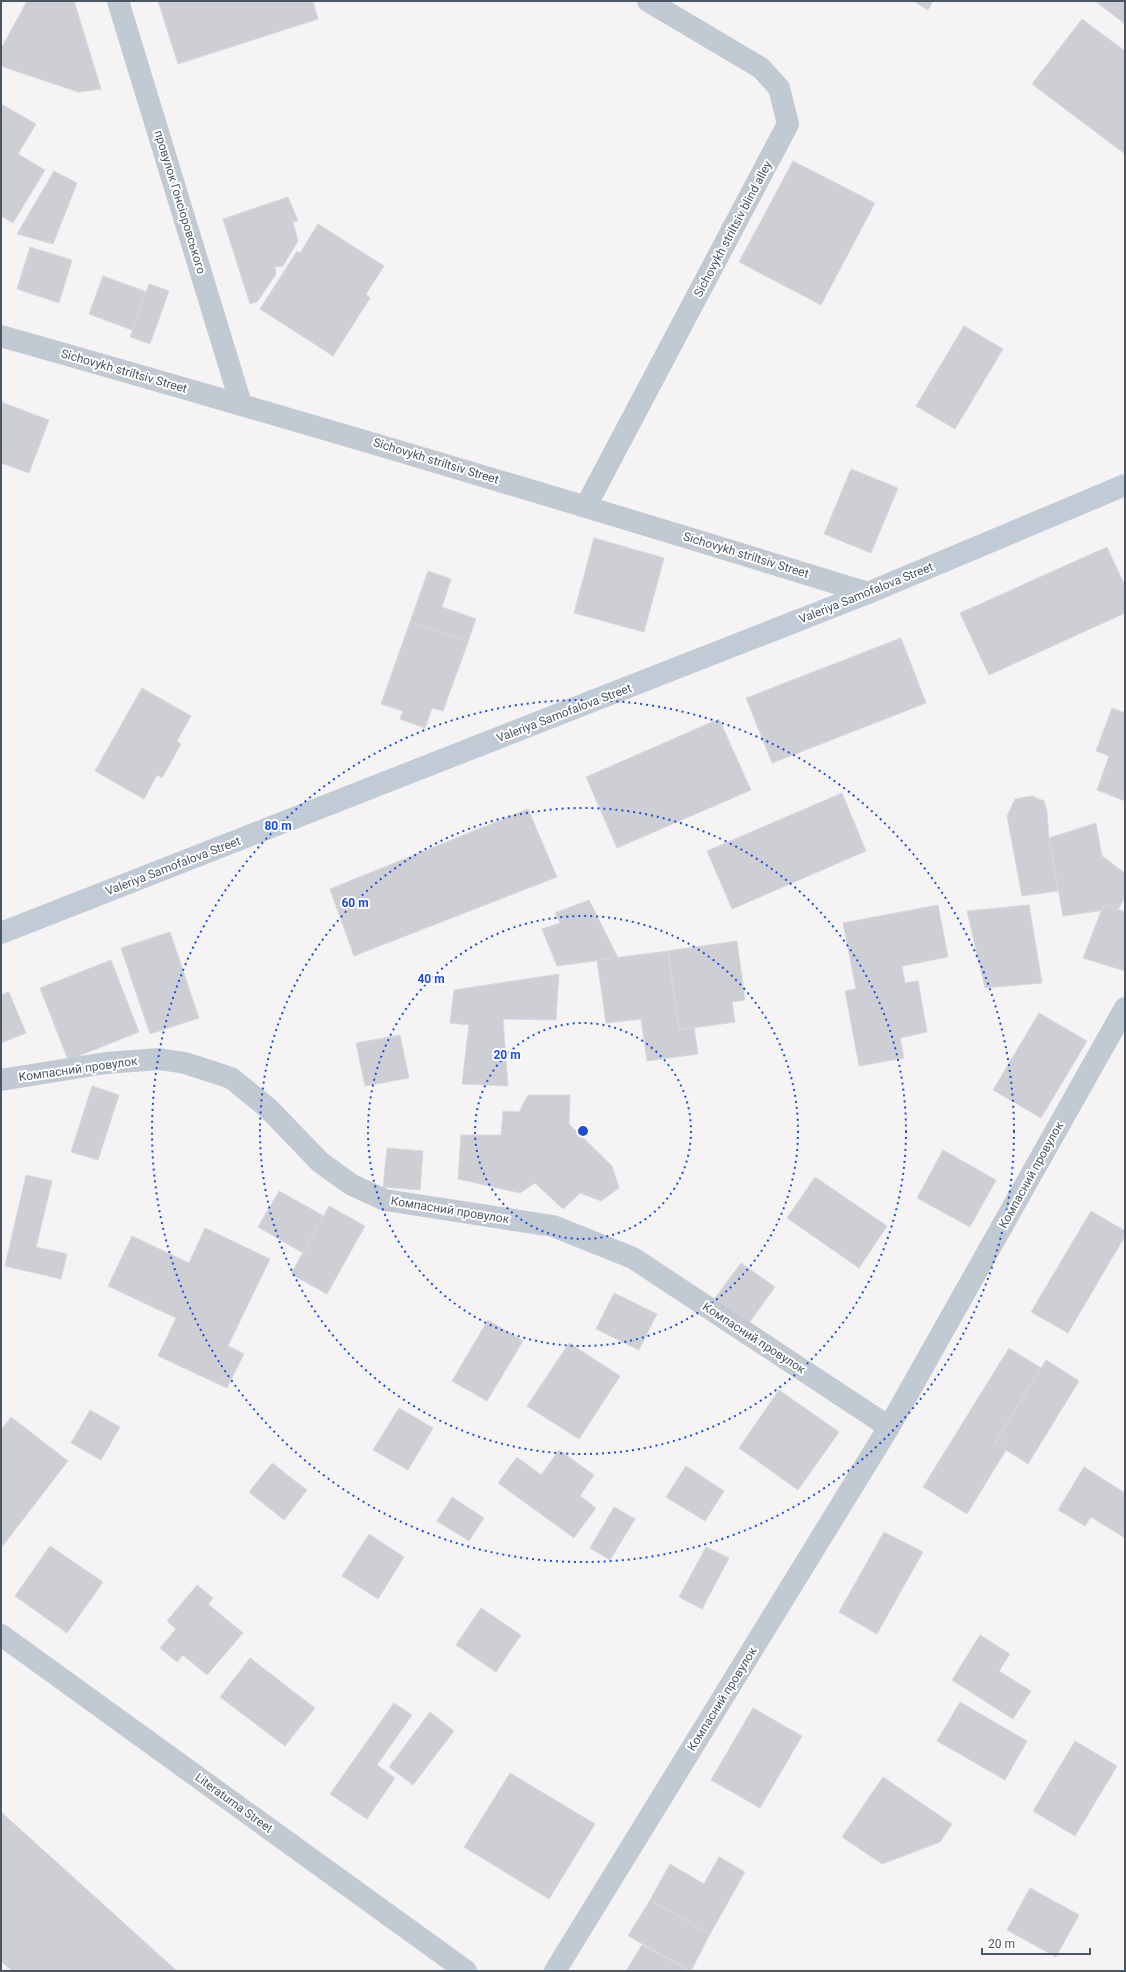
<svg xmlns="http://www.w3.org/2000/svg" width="1126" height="1972" font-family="Roboto,sans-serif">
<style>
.building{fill:#cdcfd5;stroke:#d7d9de}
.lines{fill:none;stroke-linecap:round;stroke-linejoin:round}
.street{stroke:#c1cad2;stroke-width:22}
.secondary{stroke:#c1cbd6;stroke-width:22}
.ring{fill:none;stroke:#1d4ed8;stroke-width:2;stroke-dasharray:2 4}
.labels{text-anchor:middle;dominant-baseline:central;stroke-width:4;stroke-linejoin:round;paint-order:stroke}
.street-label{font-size:12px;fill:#4a5661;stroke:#fff}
.centre{fill:#1d4ed8;stroke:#fff;stroke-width:2}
.ring-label{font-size:12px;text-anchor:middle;font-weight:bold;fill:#1d4ed8;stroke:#fff;stroke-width:4;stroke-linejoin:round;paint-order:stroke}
</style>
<rect width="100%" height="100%" fill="#f5f3f3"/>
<g class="building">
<polygon points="27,1 74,1 101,89 78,92 1,66 1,49"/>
<polygon points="158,1 313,1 318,19 178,64"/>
<polygon points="913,1 933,1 928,10"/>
<polygon points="1095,1 1125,1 1125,24"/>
<polygon points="1082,19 1125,51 1125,154 1032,84"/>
<polygon points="1,104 36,124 18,154 45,170 13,223 1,216"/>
<polygon points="793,161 875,203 821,305 739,262"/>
<polygon points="54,171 77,183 53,244 17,234"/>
<polygon points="288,197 298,221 293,222 298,241 283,266 275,267 276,274 257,302 250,304 223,219"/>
<polygon points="318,224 384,266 366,294 370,298 333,356 260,309 297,251 300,253"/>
<polygon points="30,247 72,260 59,303 17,289"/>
<polygon points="103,276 147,292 132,330 89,314"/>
<polygon points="149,284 169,291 150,344 130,337"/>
<polygon points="964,326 1003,349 955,429 916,406"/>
<polygon points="1,402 49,420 29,473 1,463"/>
<polygon points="851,469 898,488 871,553 824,534"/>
<polygon points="594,538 664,558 644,632 574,613"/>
<polygon points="1107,547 1125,586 1125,613 989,675 960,613"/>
<polygon points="428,571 451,579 442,607 476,619 468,642 410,622"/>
<polygon points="410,622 468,642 443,711 432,708 425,728 400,719 403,711 381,704"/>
<polygon points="901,638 926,703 772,763 746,698"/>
<polygon points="142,688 191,716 177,741 181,744 162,778 157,775 144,799 95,771"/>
<polygon points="1112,708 1125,713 1125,801 1097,790 1109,756 1096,751"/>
<polygon points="719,719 751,790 617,848 586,777"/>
<polygon points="842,793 866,851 732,909 707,851"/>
<polygon points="1032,796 1044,801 1047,812 1049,838 1058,891 1022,896 1007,816 1015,799"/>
<polygon points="528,809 557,877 354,956 330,889"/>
<polygon points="1096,823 1102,856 1125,873 1125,897 1119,908 1063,916 1049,838"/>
<polygon points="589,900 618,958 557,966 542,929 560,923 555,913"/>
<polygon points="1104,904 1125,912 1125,971 1083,958"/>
<polygon points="938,905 948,957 902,966 905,983 918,981 927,1032 900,1038 904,1058 859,1066 845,991 856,989 843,923"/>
<polygon points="1029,905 1042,983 985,988 967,911"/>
<polygon points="170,932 199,1018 150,1034 121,948"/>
<polygon points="737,941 745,1000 732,1002 735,1022 679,1030 668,951"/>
<polygon points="668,951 679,1030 694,1027 698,1054 647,1061 641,1019 606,1023 597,960"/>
<polygon points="111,960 139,1032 68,1060 40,988"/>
<polygon points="559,974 556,1020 503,1019 508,1086 462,1084 469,1025 450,1023 454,990"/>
<polygon points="9,992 26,1033 1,1043 1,995"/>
<polygon points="1039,1013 1087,1041 1041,1118 993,1090"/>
<polygon points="400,1035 409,1078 365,1086 356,1043"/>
<polygon points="92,1086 119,1095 98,1160 71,1152"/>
<polygon points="528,1095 570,1095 569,1124 612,1166 619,1188 601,1201 580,1193 563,1209 535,1183 520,1193 458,1179 461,1135 501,1135 503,1111 519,1112"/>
<polygon points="387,1148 423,1151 420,1190 383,1187"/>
<polygon points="943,1150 996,1180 970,1227 917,1198"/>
<polygon points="26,1175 52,1181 36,1247 67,1254 61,1279 5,1266"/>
<polygon points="815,1177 887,1226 859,1268 787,1218"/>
<polygon points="279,1191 324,1216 303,1253 258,1227"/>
<polygon points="329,1206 365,1226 327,1294 291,1274"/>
<polygon points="1091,1211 1125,1231 1125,1236 1068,1333 1031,1312"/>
<polygon points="205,1228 270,1259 228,1346 244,1354 227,1388 158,1356 176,1318 108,1286 132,1236 189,1263"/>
<polygon points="741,1263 775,1287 749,1323 715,1298"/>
<polygon points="614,1293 657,1314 639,1350 596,1329"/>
<polygon points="488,1320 523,1341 487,1401 452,1381"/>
<polygon points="569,1343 620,1376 579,1439 527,1406"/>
<polygon points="1009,1348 1041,1368 995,1443 1006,1450 967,1514 923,1487"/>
<polygon points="1046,1360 1079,1381 1028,1464 995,1443"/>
<polygon points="779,1390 839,1432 798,1490 739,1448"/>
<polygon points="399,1408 433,1428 408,1470 373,1450"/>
<polygon points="90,1410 120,1427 101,1460 71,1443"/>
<polygon points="11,1417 68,1461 1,1548 1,1430"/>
<polygon points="559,1450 594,1475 580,1496 596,1508 574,1538 498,1483 517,1457 541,1475"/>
<polygon points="272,1463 307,1490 284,1520 249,1492"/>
<polygon points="686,1466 724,1491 705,1521 666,1497"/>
<polygon points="1084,1467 1125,1493 1125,1538 1091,1517 1085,1526 1058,1510"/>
<polygon points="452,1497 484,1518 469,1541 437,1521"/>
<polygon points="614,1507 635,1519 610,1560 590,1548"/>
<polygon points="884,1532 923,1552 877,1634 839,1612"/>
<polygon points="369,1534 404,1557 378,1599 342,1576"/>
<polygon points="50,1546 103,1582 67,1633 15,1596"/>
<polygon points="706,1547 729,1558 702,1609 679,1597"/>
<polygon points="197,1585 213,1598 208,1604 243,1633 207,1675 183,1655 177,1662 160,1648 176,1629 167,1621"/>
<polygon points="481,1608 521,1635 496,1672 456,1645"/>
<polygon points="980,1635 1010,1654 999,1671 1031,1691 1013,1719 952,1680"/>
<polygon points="250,1658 315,1708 285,1746 220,1697"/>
<polygon points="960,1702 1027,1741 1005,1780 937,1741"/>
<polygon points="394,1703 412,1715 377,1765 395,1778 367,1819 330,1794"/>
<polygon points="753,1708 802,1736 760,1808 711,1780"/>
<polygon points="430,1712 454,1731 413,1785 389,1767"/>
<polygon points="1075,1741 1117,1766 1075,1836 1033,1811"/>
<polygon points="510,1773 595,1824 549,1899 464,1847"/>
<polygon points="883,1777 952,1824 940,1842 882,1864 842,1837"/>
<polygon points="1,1812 177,1971 12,1971 1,1961"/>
<polygon points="719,1857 745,1872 710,1934 650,1900 670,1864 704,1884"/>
<polygon points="1030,1888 1079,1915 1056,1957 1007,1930"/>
<polygon points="650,1900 710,1934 691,1971 628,1936"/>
<polygon points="642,1945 690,1971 626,1971"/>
</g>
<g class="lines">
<g class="street">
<polyline points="118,1 241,404"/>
<path d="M1,336C291,418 580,504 868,593"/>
<polyline points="586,506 788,124 779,88 761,68 648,1"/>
<polyline points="1,1080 106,1063 159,1059 185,1063 231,1078 268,1108 320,1162 352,1185 385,1200 553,1226 633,1258 889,1427"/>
<polyline points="1,1635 466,1971"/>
<polyline points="555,1971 889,1427 1125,1008"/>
</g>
<polyline class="secondary" points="1,933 868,593 1125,485"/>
</g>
<g class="ring">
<circle cx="583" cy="1131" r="108"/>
<circle cx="583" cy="1131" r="215"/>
<circle cx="583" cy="1131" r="323"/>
<circle cx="583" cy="1131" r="431"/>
</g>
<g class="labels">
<g class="street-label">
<text transform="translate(180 202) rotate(73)">провулок Гонсіоровського</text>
<text transform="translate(733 229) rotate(-62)">Sichovykh striltsiv blind alley</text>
<text transform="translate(124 371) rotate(16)">Sichovykh striltsiv Street</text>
<text transform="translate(436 461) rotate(17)">Sichovykh striltsiv Street</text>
<text transform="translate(746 555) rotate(17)">Sichovykh striltsiv Street</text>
<text transform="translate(866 593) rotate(-22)">Valeriya Samofalova Street</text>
<text transform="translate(564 713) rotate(-21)">Valeriya Samofalova Street</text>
<text transform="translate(173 866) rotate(-21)">Valeriya Samofalova Street</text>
<text transform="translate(78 1069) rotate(-8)">Компасний провулок</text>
<text transform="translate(1031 1175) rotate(-61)">Компасний провулок</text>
<text transform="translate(450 1210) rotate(9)">Компасний провулок</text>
<text transform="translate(754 1338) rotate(33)">Компасний провулок</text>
<text transform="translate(722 1699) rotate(-58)">Компасний провулок</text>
<text transform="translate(234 1803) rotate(36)">Literaturna Street</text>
</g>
</g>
<circle cx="583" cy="1131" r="6" class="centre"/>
<g class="ring-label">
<text x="278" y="830">80 m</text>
<text x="355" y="907">60 m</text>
<text x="431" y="983">40 m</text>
<text x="507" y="1059">20 m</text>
</g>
<rect width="1126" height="1972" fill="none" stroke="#4a5661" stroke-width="4"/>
<path d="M982 1948v6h108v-6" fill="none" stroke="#4a5661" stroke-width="2"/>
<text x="988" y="1948" font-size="12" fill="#4a5661" stroke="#ffffff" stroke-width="3" paint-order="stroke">20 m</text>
</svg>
